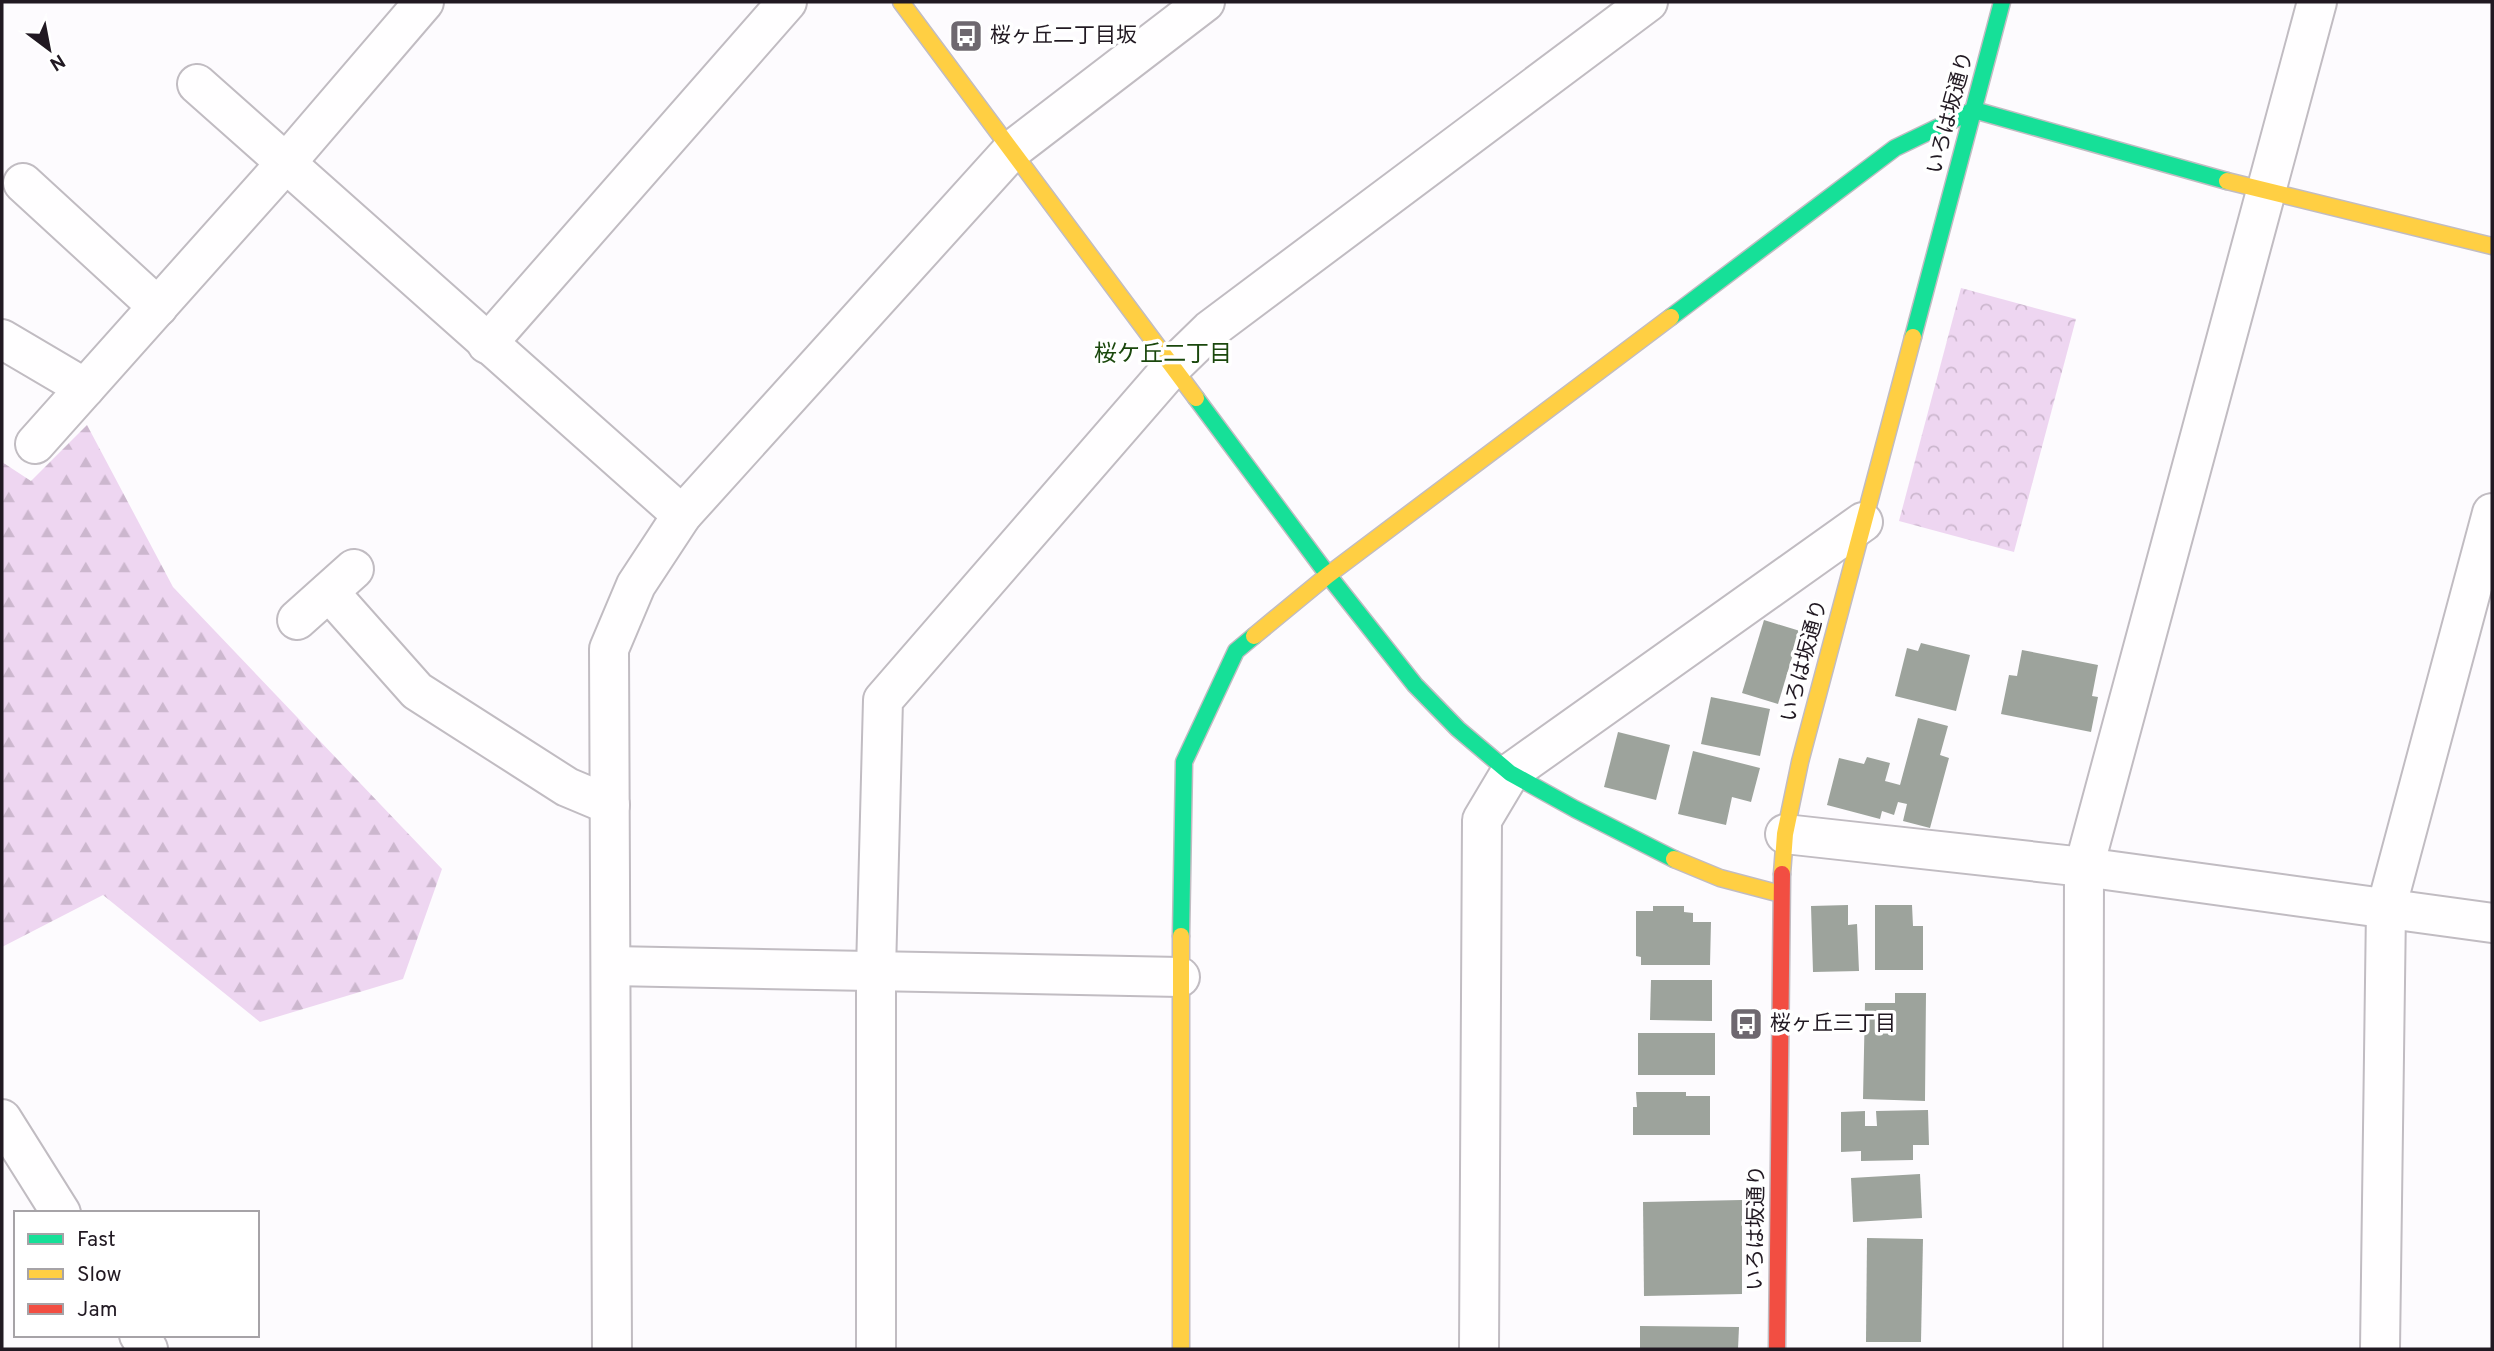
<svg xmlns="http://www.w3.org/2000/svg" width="2494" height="1351" font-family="Overpass,'Noto Sans JP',sans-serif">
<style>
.forest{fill:url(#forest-firs)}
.park{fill:url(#park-crowns)}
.building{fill:#9da39c}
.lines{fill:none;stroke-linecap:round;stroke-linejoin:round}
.street-casing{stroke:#c1bcc2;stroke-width:42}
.fast-casing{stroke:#c1bcc2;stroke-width:19}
.slow-casing{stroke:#c1bcc2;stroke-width:19}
.jam-casing{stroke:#c1bcc2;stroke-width:19}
.street{stroke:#fffeff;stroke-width:38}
.fast{stroke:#16e098;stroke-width:16}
.slow{stroke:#ffcf43;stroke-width:16}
.jam{stroke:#f24e42;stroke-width:16}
.labels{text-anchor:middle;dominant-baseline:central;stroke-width:7;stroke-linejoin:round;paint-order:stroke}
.poi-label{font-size:21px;fill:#211922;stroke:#fff;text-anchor:start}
.street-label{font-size:21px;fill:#211922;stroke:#fff}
.neighbourhood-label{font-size:23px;fill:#1b480d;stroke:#fff}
</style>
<defs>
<pattern id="forest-firs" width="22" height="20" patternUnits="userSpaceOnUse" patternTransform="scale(1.75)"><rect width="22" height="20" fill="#eed6f1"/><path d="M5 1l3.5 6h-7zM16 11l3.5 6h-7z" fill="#ccb7ce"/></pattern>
<pattern id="park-crowns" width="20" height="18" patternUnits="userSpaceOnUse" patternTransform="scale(1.75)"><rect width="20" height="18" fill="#eed6f1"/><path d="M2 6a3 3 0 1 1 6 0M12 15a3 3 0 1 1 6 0" fill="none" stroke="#ccb7ce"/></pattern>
</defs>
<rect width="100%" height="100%" fill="#fdfbfe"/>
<polygon class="forest" points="87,425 173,587 442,869 403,979 260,1022 103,895 2,947 2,462 31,481"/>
<polygon class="park" points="1961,288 2076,319 2014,552 1899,521"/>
<g class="building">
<polygon points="1764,620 1800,631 1778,704 1742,693"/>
<polygon points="1921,643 1970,655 1956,711 1895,696 1907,648 1918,651"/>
<polygon points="2022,650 2098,665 2092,696 2098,697 2091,732 2001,714 2009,675 2017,676"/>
<polygon points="1711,697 1770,709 1760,756 1701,744"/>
<polygon points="1918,718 1948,726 1940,755 1949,758 1930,828 1903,821 1907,804 1898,802 1894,815 1882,811 1880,819 1827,805 1839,758 1864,764 1867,757 1890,763 1885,781 1900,785"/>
<polygon points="1618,732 1670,745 1656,800 1604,787"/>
<polygon points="1693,751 1760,768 1751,802 1732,797 1726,825 1678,814"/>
<polygon points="1848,905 1848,925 1857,924 1859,971 1813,972 1811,906"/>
<polygon points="1875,905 1912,905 1913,926 1923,926 1923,970 1875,970"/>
<polygon points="1653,906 1684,906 1684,912 1693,913 1693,922 1711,922 1710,965 1641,965 1641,957 1636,956 1636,911 1653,911"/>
<polygon points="1651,980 1712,980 1712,1021 1650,1020"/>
<polygon points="1895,993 1926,993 1925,1101 1863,1099 1865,1003 1895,1003"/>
<rect x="1638" y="1033" width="77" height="42"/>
<polygon points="1636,1092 1686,1092 1686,1096 1710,1096 1710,1135 1633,1135 1633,1107 1637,1107"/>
<polygon points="1928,1110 1929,1145 1913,1145 1913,1160 1861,1161 1861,1151 1841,1152 1841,1112 1865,1111 1865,1126 1877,1126 1876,1111"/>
<polygon points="1920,1174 1922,1218 1853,1222 1851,1178"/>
<polygon points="1742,1200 1742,1294 1644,1296 1643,1202"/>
<polygon points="1867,1238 1923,1239 1921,1342 1866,1342"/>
<polygon points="1640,1326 1739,1327 1738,1349 1640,1349"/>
</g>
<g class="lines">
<defs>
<g id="street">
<polyline points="197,84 682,515"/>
<polyline points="23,183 158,307"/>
<polyline points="2,339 85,388"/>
<polyline points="487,344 787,2"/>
<polyline points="35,444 285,164 424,2"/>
<polyline points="329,592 417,691 567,787 610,805"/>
<polyline points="297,620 354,569"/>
<polyline points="1785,834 2084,867 2492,923"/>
<polyline points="611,966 1180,977"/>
<polyline points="2,1119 61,1213"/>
<polyline points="139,1335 148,1349"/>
<polyline points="612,1349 609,649 636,585 682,515 1012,150 1205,2"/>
<polyline points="876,1349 876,971 883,700 1173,366 1210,330 1648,2"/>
<polyline points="1479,1349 1482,820 1510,773 1863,522"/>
<polyline points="2083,1349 2084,867 2317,2"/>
<polyline points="2380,1349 2386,909 2492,513"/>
</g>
<g id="fast">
<polyline points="1671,317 1895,148 1974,110 2227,181"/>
<polyline points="1913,337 2002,2"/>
<polyline points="1196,398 1328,575 1415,685 1458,729 1510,773 1575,809 1674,859"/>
<polyline points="1181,936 1184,762 1236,651 1254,636"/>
</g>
<g id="slow">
<polyline points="901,2 1196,398"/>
<polyline points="2227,181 2492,246"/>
<polyline points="1254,636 1328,575 1671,317"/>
<polyline points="1674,859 1720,878 1781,894"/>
<polyline points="1782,874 1785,834 1800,762 1913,337"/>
<polyline points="1181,936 1181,1349"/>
</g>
<polyline id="jam" points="1777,1349 1782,874"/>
</defs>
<use href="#street" class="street-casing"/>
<use href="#fast" class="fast-casing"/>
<use href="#slow" class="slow-casing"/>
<use href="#jam" class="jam-casing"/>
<use href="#street" class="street"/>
<use href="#fast" class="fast"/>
<use href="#slow" class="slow"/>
<use href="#jam" class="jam"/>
</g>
<defs>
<symbol id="bus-square" viewBox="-11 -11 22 22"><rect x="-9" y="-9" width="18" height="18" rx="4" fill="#6e686f" stroke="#fff"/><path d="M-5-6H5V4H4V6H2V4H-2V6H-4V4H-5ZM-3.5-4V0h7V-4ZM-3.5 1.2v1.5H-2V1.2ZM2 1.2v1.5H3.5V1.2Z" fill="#fff"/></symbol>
</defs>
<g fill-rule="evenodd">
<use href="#bus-square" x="947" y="17" width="38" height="38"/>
<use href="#bus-square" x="1727" y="1005" width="38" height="38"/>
</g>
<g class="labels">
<g class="poi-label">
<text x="990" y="36">桜ヶ丘二丁目坂</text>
<text x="1770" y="1024">桜ヶ丘三丁目</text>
</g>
<g class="street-label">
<text transform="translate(1951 113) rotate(-75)">いろは坂通り</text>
<text transform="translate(1805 661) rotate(-75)">いろは坂通り</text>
<text transform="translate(1757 1228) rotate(-89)">いろは坂通り</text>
</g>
<g class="neighbourhood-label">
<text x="1163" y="355">桜ケ丘二丁目</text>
</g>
</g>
<rect width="2494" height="1351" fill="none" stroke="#211922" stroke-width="7"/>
<rect x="14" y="1211" width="245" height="126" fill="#ffffff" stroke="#a6a3a7" stroke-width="2"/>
<rect x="28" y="1234" width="35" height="10" fill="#16e098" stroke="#a6a3a7" stroke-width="2"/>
<text x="77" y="1246" font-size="21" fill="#211922">Fast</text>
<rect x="28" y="1269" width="35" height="10" fill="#ffcf43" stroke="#a6a3a7" stroke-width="2"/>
<text x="77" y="1281" font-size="21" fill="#211922">Slow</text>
<rect x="28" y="1304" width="35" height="10" fill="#f24e42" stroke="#a6a3a7" stroke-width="2"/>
<text x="77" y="1316" font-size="21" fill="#211922">Jam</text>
<g transform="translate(49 49) rotate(148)" stroke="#ffffff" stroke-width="5" paint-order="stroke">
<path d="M0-5L12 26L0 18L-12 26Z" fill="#211922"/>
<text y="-10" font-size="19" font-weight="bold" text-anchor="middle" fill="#211922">N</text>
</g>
</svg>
